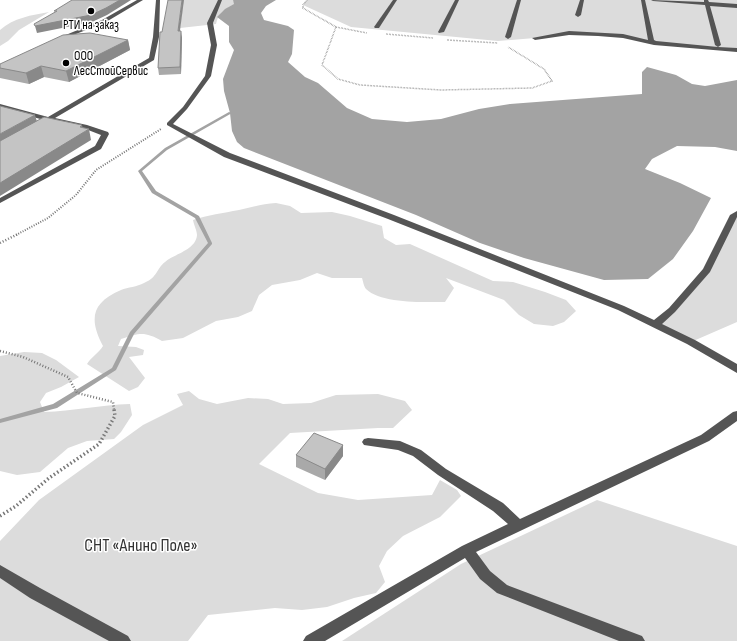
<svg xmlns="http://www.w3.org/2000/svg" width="737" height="641" font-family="'Sofia Sans Condensed',sans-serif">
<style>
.green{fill:#dcdcdc}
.water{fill:#a3a3a3}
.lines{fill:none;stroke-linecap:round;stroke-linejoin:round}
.stream{fill:#a3a3a3;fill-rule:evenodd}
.path-far3{stroke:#777;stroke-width:1.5;stroke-dasharray:0.5 1;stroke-linecap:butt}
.path-far2{stroke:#777;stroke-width:2;stroke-dasharray:1 1.5;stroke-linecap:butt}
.path-far1{stroke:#777;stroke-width:2.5;stroke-dasharray:1 2;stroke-linecap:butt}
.path{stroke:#777;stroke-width:3.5;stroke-dasharray:1.5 2.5;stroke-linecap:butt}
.minor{fill:#555;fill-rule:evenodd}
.wall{fill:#a9a9a9}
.shaded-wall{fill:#898989}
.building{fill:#c4c4c4;stroke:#898989}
.poi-dot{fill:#000;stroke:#fff;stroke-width:1.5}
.labels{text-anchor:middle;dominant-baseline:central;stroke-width:3;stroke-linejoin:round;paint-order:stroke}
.far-poi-label{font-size:13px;fill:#000;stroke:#fff}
.near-park-label{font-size:18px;fill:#333;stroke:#fff}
</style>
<rect width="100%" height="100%" fill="#fff"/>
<g class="green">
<path d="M183,0H233L235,4C225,9 218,13 216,24L180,28Z"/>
<polygon points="307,0 737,0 737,50 654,43 623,36 569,33 535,38 498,41 351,27 303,5"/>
<path d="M49,12L19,30L8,41L0,46V30C13,18 32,15 49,12Z"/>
<path d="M276,203L290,206L301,213L332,212L350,216L382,226L384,238L396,245L410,244L493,281L513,282L545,292L566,300L576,311L564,322L553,326L534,324L519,315L504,300L446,278L454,288L445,302C425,302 381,304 366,289C364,287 363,281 362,278H332L317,273L300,280L272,285L259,295L252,311L238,317L216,321L183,338L162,341C144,331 140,333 121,339L118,346L136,347L144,350L143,355L129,357L145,378L138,387L129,391L87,364C92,356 98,354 103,346C89,319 91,303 121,290C128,287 137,287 144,283C158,277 156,269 165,262C174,254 196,250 197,235C197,231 194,225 193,220C208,215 223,213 239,210C251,207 263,204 276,203Z"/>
<polygon points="737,213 737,322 691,342 655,324 707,270"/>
<path d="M24,352L42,353L56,360L79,377L61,387L46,393L40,402L44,412C73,411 101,405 130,404L132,415L121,432L114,439L87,441L68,448L40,472L17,475L0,471V356Z"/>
<polygon points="189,391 199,399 217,404 248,398 268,399 283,404 311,403 336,395 378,394 405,401 412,410 393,428 378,428 290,433 259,464 318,493 358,500 432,495 440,480 457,490 461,496 440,517 403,536 387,551 379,566 385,582 376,593 354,598 327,607 302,610 275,608 208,615 188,641 0,641 0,541 39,500 143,425 183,405 177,394"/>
<polygon points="597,500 737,546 737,641 342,641 461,564"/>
</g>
<polygon class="water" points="233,0 276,0 266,6 261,13 264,20 288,26 294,30 292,54 288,62 305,77 318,83 347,108 372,119 407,122 441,119 479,109 510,104 642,94 642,72 647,67 676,75 692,84 705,86 737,80 737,151 715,147 677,146 652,159 645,169 680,183 711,198 693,231 673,259 648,279 604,280 524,258 480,243 416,215 244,148 237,142 232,131 230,113 224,91 223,79 234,50 229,42 229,26 217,17 225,9 234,4"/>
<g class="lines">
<polygon class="stream" points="229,112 232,113 167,150 142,171 156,191 199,216 212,243 212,244 134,334 116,370 57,408 0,423 0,419 53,404 112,368 130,332 208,243 195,218 152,193 138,171 165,148"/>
<g class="path-far3">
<polyline points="307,0 303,5 303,8 336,27 367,33"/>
<polyline points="336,27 322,65 338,79 360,85 441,90 532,88 552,81 544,69 508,47"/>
<polyline points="386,34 433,38"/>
<polyline points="447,40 498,43"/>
</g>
<polyline class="path-far2" points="16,235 48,218 76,195 96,170 161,129"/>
<g class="path-far1">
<polyline points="0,243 18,234"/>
<polyline points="0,351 23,357 68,377 77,393 113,402 114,410"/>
</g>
<polyline class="path" points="0,516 16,506 49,478 99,444 115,416 114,409"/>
<g class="minor">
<polygon points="137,0 143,0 106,22 61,40 56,39 102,20"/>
<polygon points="156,0 160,0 159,37 154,60 55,118 87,125 108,132 109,134 101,149 0,203 0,198 95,146 101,135 83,128 51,121 43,128 39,128 38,127 44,120 0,108 0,104 48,117 149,58 153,37"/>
<polygon points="218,0 222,0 213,23 217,45 211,76 187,109 173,124 230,153 394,215 624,306 654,320 669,308 703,269 730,215 737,211 737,217 710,272 675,312 662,324 695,340 737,364 737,373 687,344 618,310 388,219 224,157 167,125 167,123 183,107 205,76 211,45 207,23"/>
<polygon points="393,0 397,0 379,28 375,28 374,27"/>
<polygon points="455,0 459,0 444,32 439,33 438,32"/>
<polygon points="517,0 521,0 511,37 508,39 505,37"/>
<polygon points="580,0 584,0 581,15 578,17 575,15"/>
<polygon points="641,0 645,0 654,40 656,41 718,47 715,45 705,5 653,1 651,0 704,2 704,0 708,0 709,2 737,4 737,8 710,6 721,45 718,47 737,48 737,52 654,45 623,38 598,36 569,35 535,40 532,38 569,31 623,34 648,40"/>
<polygon points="737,411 737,421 709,441 476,552 490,571 507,585 642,636 645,641 619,641 497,593 480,579 465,558 325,641 303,641 306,636 462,546 508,524 493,511 438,475 413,456 398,450 364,445 362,442 364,439 368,438 400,441 421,450 446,469 503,503 520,519 701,435 733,412"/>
<polygon points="0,565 40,588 128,636 131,641 109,641 30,598 0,578"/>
</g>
</g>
<g class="wall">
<polygon points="180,31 182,38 181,74 159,75 158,68 162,32"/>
<polygon points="128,40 130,50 69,82 44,77 29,84 0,78 0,64"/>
<polygon points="343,445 343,456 325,480 296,467 296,455"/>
</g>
<g class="shaded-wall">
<polygon points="120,0 131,0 107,15 92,22 37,33 35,26"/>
<polygon points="182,0 184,0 179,38 178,31"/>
<polygon points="181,31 182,38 181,74 180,67"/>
<polygon points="128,40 130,50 69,82 66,71"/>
<polygon points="41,66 44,77 29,84 26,73"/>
<polygon points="35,115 38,125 0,146 0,134"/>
<polygon points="82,125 84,132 89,129 91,140 0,196 0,183"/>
<polygon points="343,445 343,456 325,480 325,469"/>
</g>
<g class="building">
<polygon points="72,0 120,0 106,8 91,15 35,26 34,24 57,11 54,11"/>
<polygon points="168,0 182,0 178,31 181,31 180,67 158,68 160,32 162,32"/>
<polygon points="90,33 128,40 66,71 41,66 26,73 0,68 0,64 63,35"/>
<polygon points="0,106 35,115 0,134"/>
<polygon points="44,117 82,125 80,127 89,129 0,183 0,141"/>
<polygon points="314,433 343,445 325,469 296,455"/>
</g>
<g class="poi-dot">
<circle cx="91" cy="11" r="4"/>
<circle cx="66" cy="63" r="4"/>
</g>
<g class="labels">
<g class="far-poi-label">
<text x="91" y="25">РТИ на заказ</text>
<text x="74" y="56" text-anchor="start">ООО<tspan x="74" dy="15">ЛесСтойСервис</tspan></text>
</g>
<g class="near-park-label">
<text x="141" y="545">СНТ «Анино Поле»</text>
</g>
</g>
</svg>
